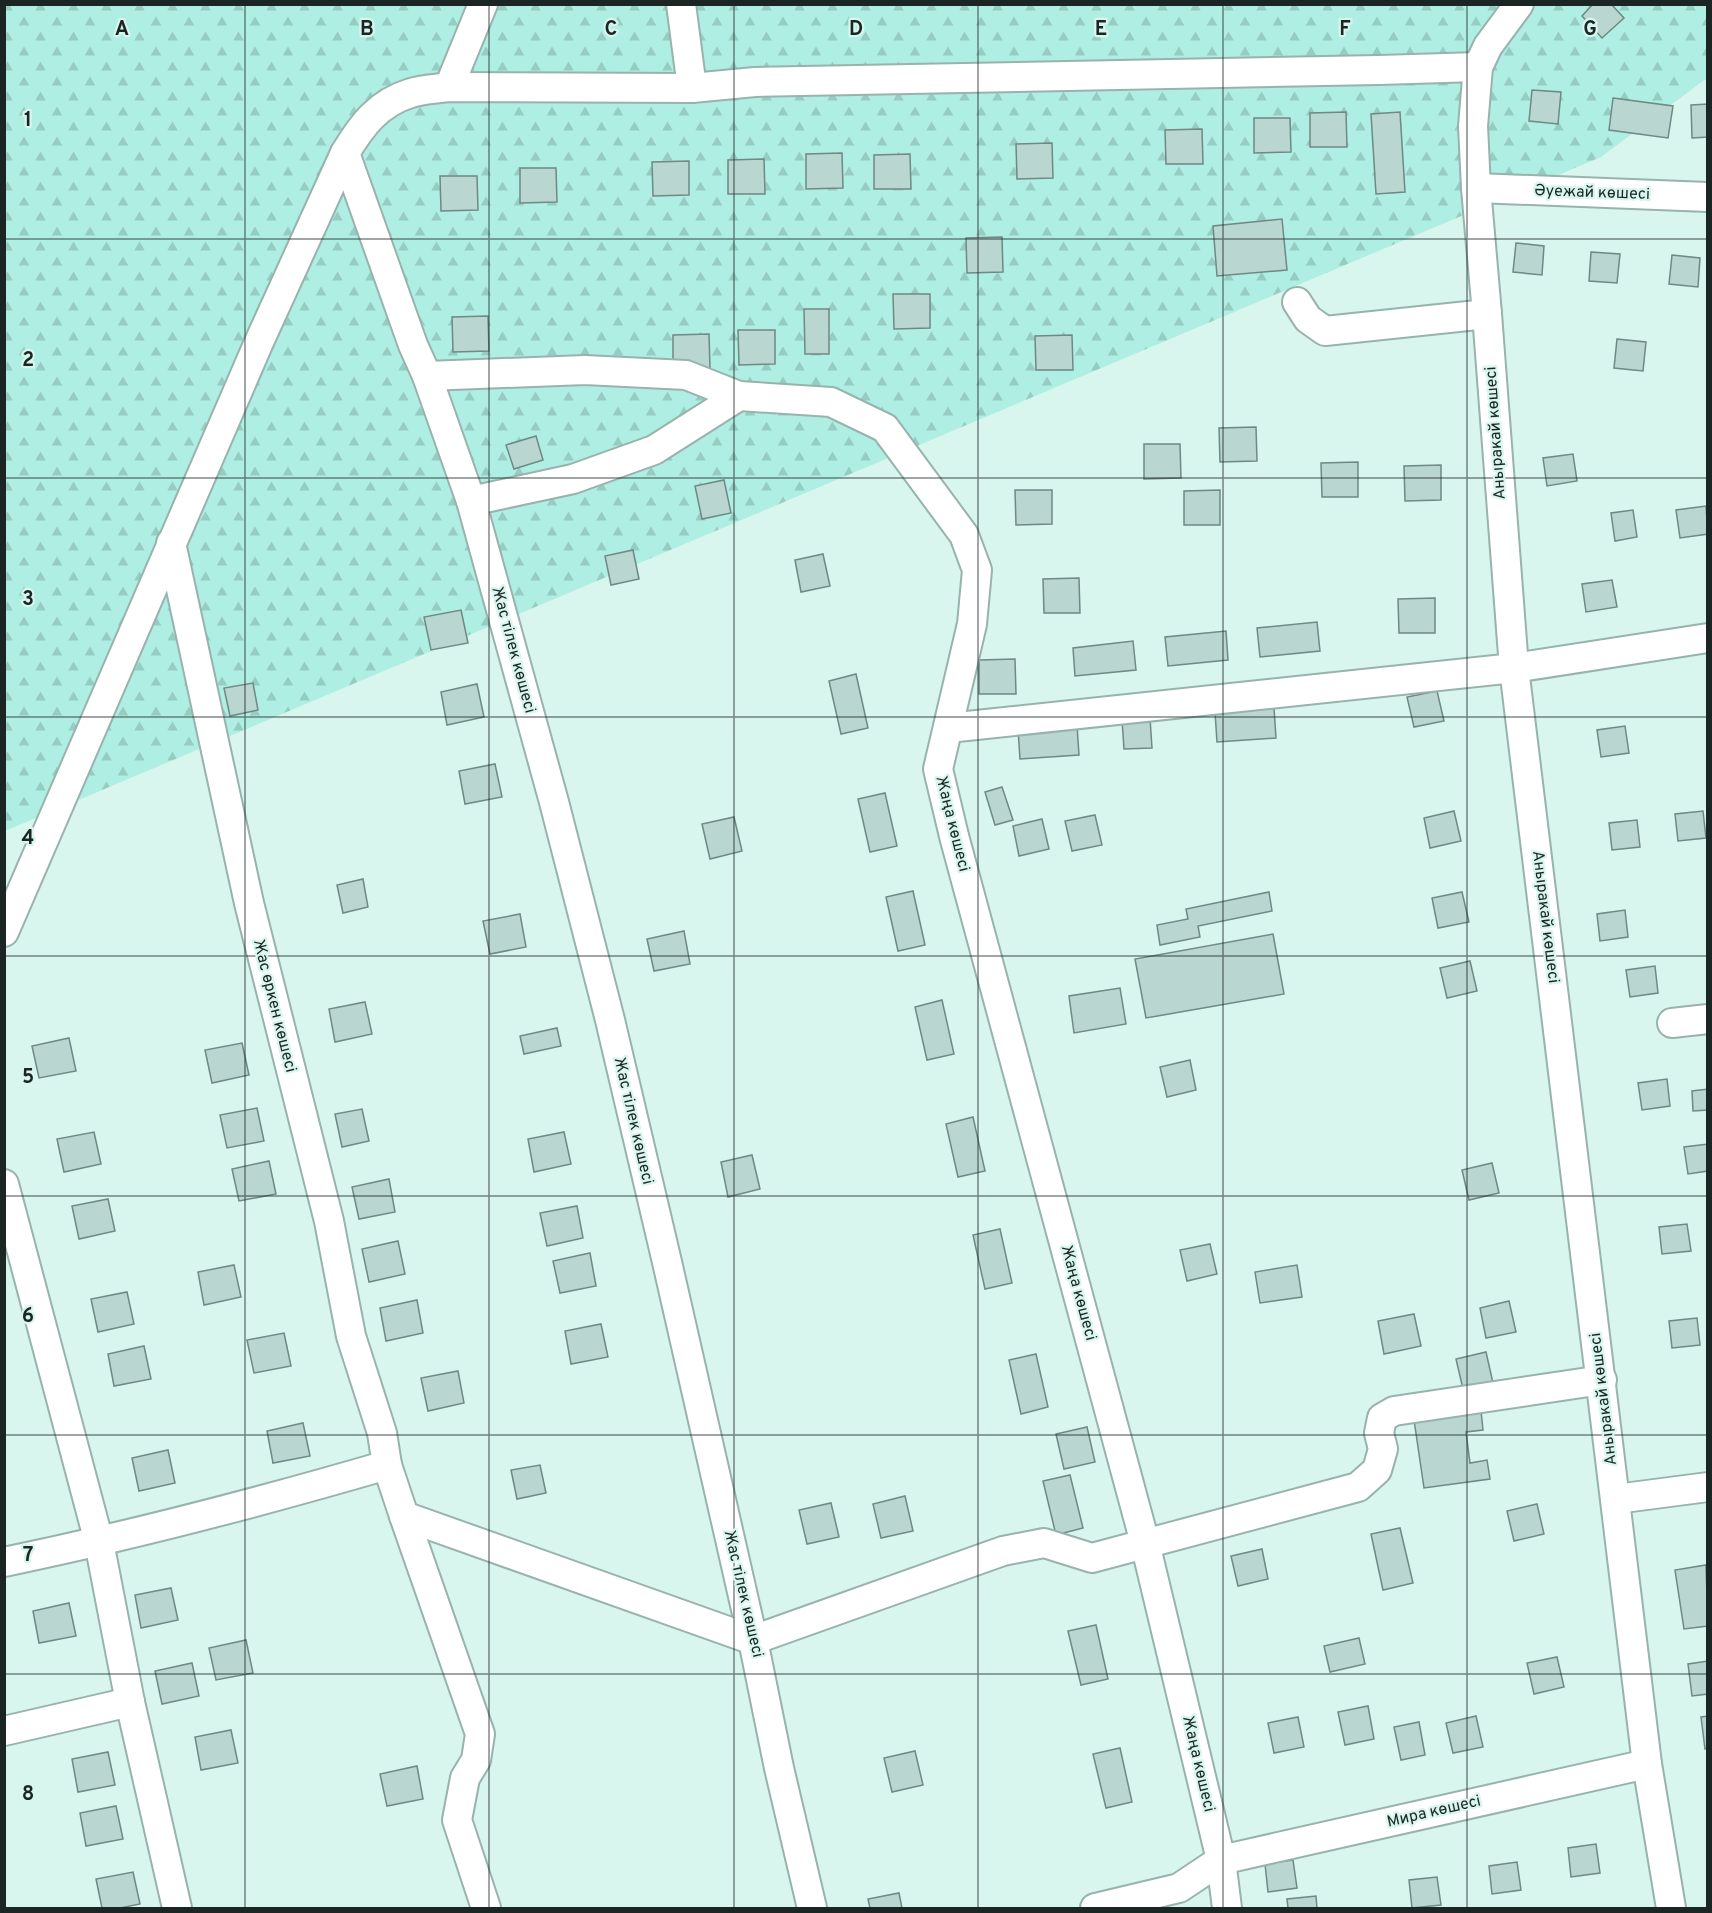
<svg xmlns="http://www.w3.org/2000/svg" width="1712" height="1913" font-family="Overpass,sans-serif">
<style>
.forest{fill:url(#forest-firs)}
.building{fill:#b9d6d0;stroke:#6f8984;stroke-width:1.5}
.lines{fill:none;stroke-linecap:round;stroke-linejoin:round}
.minor-casing{stroke:#98b3ad;stroke-width:32}
.minor{stroke:#fff;stroke-width:28}
.grid{fill:none;stroke:#1b2624;stroke-width:1.5;stroke-opacity:0.55}
.labels{text-anchor:middle;dominant-baseline:central;stroke-width:4.5;stroke-linejoin:round;paint-order:stroke}
.street-label{font-size:16px;fill:#1b2624;stroke:#d8f5ee}
.grid-label{font-size:20px;text-anchor:middle;font-weight:bold;fill:#1b2624;stroke:#d8f5ee;stroke-width:4.5;stroke-linejoin:round;paint-order:stroke}
</style>
<defs>
<pattern id="forest-firs" width="22" height="20" patternUnits="userSpaceOnUse" patternTransform="scale(1.5)"><rect width="22" height="20" fill="#afeee2"/><path d="M5 1l3.5 6h-7zM16 11l3.5 6h-7z" fill="#96ccc2"/></pattern>
</defs>
<rect width="100%" height="100%" fill="#d8f5ee"/>
<polygon class="forest" points="5,5 1707,5 1707,78 1601,157 5,831"/>
<g class="building">
<polygon points="1593,4 1611,4 1624,18 1602,38 1582,16"/>
<polygon points="1532,90 1561,92 1558,124 1529,121"/>
<polygon points="1613,98 1673,106 1668,138 1609,130"/>
<polygon points="1708,104 1708,137 1692,138 1691,105"/>
<polygon points="1346,112 1347,147 1310,147 1310,113"/>
<polygon points="1400,112 1405,192 1376,194 1371,114"/>
<polygon points="1254,118 1290,118 1291,152 1254,153"/>
<polygon points="1202,129 1203,164 1166,164 1165,130"/>
<polygon points="1052,143 1053,178 1017,179 1016,144"/>
<polygon points="842,153 843,188 806,189 806,154"/>
<polygon points="910,154 911,189 874,189 874,155"/>
<polygon points="764,159 765,194 728,194 728,160"/>
<polygon points="689,161 689,195 653,196 652,162"/>
<polygon points="520,168 556,168 557,202 520,203"/>
<polygon points="440,176 477,176 478,210 441,211"/>
<polygon points="1282,219 1287,270 1217,276 1213,226"/>
<polygon points="1002,237 1003,272 967,273 966,238"/>
<polygon points="1516,243 1544,246 1542,275 1513,272"/>
<polygon points="1591,252 1620,254 1617,283 1589,281"/>
<polygon points="1672,255 1700,258 1698,287 1669,284"/>
<polygon points="893,294 930,294 930,328 894,329"/>
<polygon points="804,309 829,309 829,354 805,354"/>
<polygon points="488,316 489,351 453,352 452,317"/>
<polygon points="738,330 775,330 775,364 739,365"/>
<polygon points="709,334 710,369 673,369 673,335"/>
<polygon points="1072,335 1073,370 1036,370 1035,336"/>
<polygon points="1617,339 1646,342 1643,371 1614,368"/>
<polygon points="1256,427 1257,461 1220,462 1219,428"/>
<polygon points="536,436 543,460 514,469 506,445"/>
<polygon points="1144,444 1180,444 1181,478 1144,479"/>
<polygon points="1573,454 1577,481 1547,486 1543,458"/>
<polygon points="1358,462 1358,497 1322,497 1321,463"/>
<polygon points="1441,465 1441,500 1405,501 1404,466"/>
<polygon points="724,480 731,513 702,519 695,486"/>
<polygon points="1015,490 1052,490 1052,524 1016,525"/>
<polygon points="1220,490 1220,525 1184,525 1184,491"/>
<polygon points="1706,506 1708,534 1680,538 1676,510"/>
<polygon points="1633,510 1637,537 1615,541 1611,513"/>
<polygon points="633,550 639,579 611,585 605,556"/>
<polygon points="823,554 830,586 801,592 795,560"/>
<polygon points="1079,578 1080,613 1044,613 1043,579"/>
<polygon points="1612,580 1617,607 1586,612 1582,584"/>
<polygon points="1435,598 1435,633 1399,633 1398,599"/>
<polygon points="461,610 468,643 431,650 424,617"/>
<polygon points="1317,622 1320,651 1260,657 1257,628"/>
<polygon points="1226,631 1228,660 1168,666 1165,637"/>
<polygon points="1133,641 1136,670 1075,676 1073,648"/>
<polygon points="1015,659 1016,694 979,694 979,660"/>
<polygon points="856,674 868,728 841,734 829,681"/>
<polygon points="253,683 258,710 230,716 224,688"/>
<polygon points="477,684 484,717 447,725 441,692"/>
<polygon points="1437,691 1444,721 1414,727 1407,697"/>
<polygon points="1274,708 1276,738 1217,742 1215,712"/>
<polygon points="1150,718 1152,748 1124,749 1122,720"/>
<polygon points="1077,725 1079,755 1020,759 1018,729"/>
<polygon points="1625,726 1629,753 1601,757 1597,730"/>
<polygon points="495,764 502,797 465,804 459,771"/>
<polygon points="1002,787 1013,820 995,825 985,792"/>
<polygon points="885,793 897,846 870,852 858,799"/>
<polygon points="1454,811 1461,841 1430,848 1424,818"/>
<polygon points="1703,811 1706,838 1678,841 1675,814"/>
<polygon points="1095,815 1102,845 1072,851 1065,821"/>
<polygon points="734,817 742,851 710,859 702,824"/>
<polygon points="1042,819 1049,849 1019,856 1013,826"/>
<polygon points="1637,820 1640,847 1612,850 1609,823"/>
<polygon points="363,879 368,907 343,913 337,885"/>
<polygon points="913,891 925,945 898,951 886,897"/>
<polygon points="1269,892 1272,911 1198,926 1200,937 1160,945 1157,925 1188,919 1186,909"/>
<polygon points="1462,892 1469,922 1438,928 1432,898"/>
<polygon points="1625,910 1628,937 1600,941 1597,914"/>
<polygon points="520,914 526,947 490,954 483,921"/>
<polygon points="684,931 690,964 654,971 647,939"/>
<polygon points="1273,934 1284,994 1146,1018 1135,959"/>
<polygon points="1470,961 1477,991 1447,998 1440,968"/>
<polygon points="1655,966 1658,993 1630,997 1626,970"/>
<polygon points="1120,988 1126,1024 1074,1033 1069,996"/>
<polygon points="942,1000 954,1054 927,1060 915,1007"/>
<polygon points="365,1002 372,1034 335,1042 329,1009"/>
<polygon points="557,1028 561,1046 524,1054 520,1036"/>
<polygon points="69,1038 76,1071 39,1078 32,1046"/>
<polygon points="242,1043 249,1075 212,1083 205,1050"/>
<polygon points="1190,1060 1196,1090 1167,1097 1160,1067"/>
<polygon points="1667,1079 1670,1106 1642,1110 1638,1083"/>
<polygon points="1708,1089 1708,1110 1693,1111 1692,1091"/>
<polygon points="257,1108 264,1141 227,1148 220,1115"/>
<polygon points="362,1109 369,1141 342,1147 335,1114"/>
<polygon points="973,1117 985,1171 958,1177 946,1124"/>
<polygon points="94,1132 101,1164 64,1172 57,1139"/>
<polygon points="564,1132 571,1164 534,1172 528,1139"/>
<polygon points="1708,1144 1708,1171 1688,1174 1684,1147"/>
<polygon points="752,1155 760,1189 728,1197 721,1162"/>
<polygon points="269,1161 276,1194 239,1201 232,1169"/>
<polygon points="1492,1163 1499,1193 1469,1200 1462,1170"/>
<polygon points="389,1179 395,1212 359,1219 352,1187"/>
<polygon points="108,1199 115,1231 79,1239 72,1206"/>
<polygon points="577,1206 583,1238 547,1246 540,1213"/>
<polygon points="1687,1224 1691,1251 1662,1254 1659,1227"/>
<polygon points="1000,1229 1012,1283 985,1289 973,1235"/>
<polygon points="398,1241 405,1274 369,1282 362,1249"/>
<polygon points="1210,1244 1217,1274 1187,1281 1180,1250"/>
<polygon points="590,1253 596,1286 560,1293 553,1261"/>
<polygon points="234,1265 241,1297 204,1305 198,1272"/>
<polygon points="1297,1265 1302,1297 1260,1303 1255,1272"/>
<polygon points="127,1292 134,1324 98,1332 91,1299"/>
<polygon points="417,1300 423,1333 386,1341 380,1308"/>
<polygon points="1509,1301 1516,1332 1486,1338 1480,1308"/>
<polygon points="1414,1314 1421,1346 1384,1354 1378,1321"/>
<polygon points="1697,1318 1700,1345 1672,1348 1669,1321"/>
<polygon points="601,1324 608,1357 571,1364 565,1331"/>
<polygon points="284,1333 291,1366 254,1373 247,1340"/>
<polygon points="144,1346 151,1379 114,1386 108,1354"/>
<polygon points="1486,1352 1493,1383 1463,1389 1456,1359"/>
<polygon points="1036,1354 1048,1407 1021,1414 1009,1360"/>
<polygon points="458,1371 464,1403 428,1411 421,1378"/>
<polygon points="1481,1411 1483,1430 1466,1432 1470,1463 1487,1460 1490,1479 1424,1488 1414,1420"/>
<polygon points="303,1423 310,1456 273,1463 267,1431"/>
<polygon points="1087,1427 1095,1462 1064,1469 1056,1434"/>
<polygon points="168,1450 175,1483 139,1491 132,1458"/>
<polygon points="540,1465 546,1493 517,1499 511,1470"/>
<polygon points="1070,1475 1083,1528 1056,1535 1043,1481"/>
<polygon points="905,1496 913,1531 881,1538 873,1504"/>
<polygon points="831,1503 839,1537 807,1544 799,1510"/>
<polygon points="1537,1504 1544,1534 1514,1541 1507,1511"/>
<polygon points="1400,1528 1413,1583 1383,1590 1371,1534"/>
<polygon points="1262,1549 1268,1579 1238,1586 1231,1556"/>
<polygon points="1706,1565 1708,1626 1684,1629 1675,1570"/>
<polygon points="171,1588 178,1620 141,1628 135,1595"/>
<polygon points="69,1603 76,1636 39,1643 33,1611"/>
<polygon points="1096,1625 1108,1679 1081,1685 1068,1631"/>
<polygon points="1359,1638 1365,1664 1330,1672 1324,1646"/>
<polygon points="246,1640 253,1673 216,1680 209,1648"/>
<polygon points="1557,1657 1564,1687 1534,1694 1527,1663"/>
<polygon points="1708,1661 1708,1694 1692,1696 1688,1664"/>
<polygon points="192,1663 199,1696 162,1704 155,1671"/>
<polygon points="1368,1706 1374,1739 1345,1745 1338,1712"/>
<polygon points="1476,1716 1483,1747 1453,1753 1446,1723"/>
<polygon points="1708,1716 1708,1748 1705,1749 1701,1717"/>
<polygon points="1298,1717 1304,1747 1274,1753 1268,1723"/>
<polygon points="1419,1722 1425,1755 1401,1760 1394,1727"/>
<polygon points="231,1730 238,1763 201,1770 195,1737"/>
<polygon points="1120,1748 1132,1802 1106,1808 1093,1754"/>
<polygon points="915,1751 923,1785 892,1792 884,1758"/>
<polygon points="108,1752 115,1785 78,1792 72,1759"/>
<polygon points="417,1766 423,1799 387,1806 380,1774"/>
<polygon points="116,1806 123,1839 86,1846 80,1813"/>
<polygon points="1596,1844 1600,1873 1571,1877 1568,1848"/>
<polygon points="1293,1860 1297,1888 1268,1892 1265,1864"/>
<polygon points="1517,1862 1521,1890 1492,1894 1489,1866"/>
<polygon points="133,1872 140,1904 120,1908 102,1908 96,1879"/>
<polygon points="1437,1877 1441,1905 1412,1908 1409,1880"/>
<polygon points="899,1893 902,1908 870,1908 868,1899"/>
<polygon points="1316,1896 1317,1908 1288,1908 1287,1899"/>
</g>
<g class="lines">
<defs>
<g id="minor">
<polyline points="681,4 692,88"/>
<polyline points="1519,4 1488,46 1478,67 1473,126 1476,188 1487,314 1514,668 1647,1764 1671,1908"/>
<polyline points="449,87 483,4"/>
<polyline points="345,153 413,345 427,376 471,501 554,802 610,1020 667,1262 753,1640 779,1768 812,1908"/>
<polyline points="1476,188 1708,197"/>
<polyline points="1297,302 1308,319 1325,331 1487,314"/>
<polyline points="427,376 585,370 686,375 739,396 831,402 885,428 964,535 977,570 972,624 938,769 954,836 1145,1543 1221,1860 1227,1908"/>
<polyline points="471,501 573,479 654,450 739,396"/>
<polyline points="171,543 249,903 329,1221 351,1336 382,1433 387,1465"/>
<polyline points="948,728 1514,668 1708,638"/>
<path d="M4,932L259,342L345,153C362,125 378,103 411,93C423,89 437,89 449,87L692,88L755,82L1379,70L1478,67"/>
<polyline points="1672,1023 1708,1019"/>
<polyline points="4,1184 99,1542 130,1702 177,1908"/>
<polyline points="1616,1499 1708,1487"/>
<polyline points="404,1516 480,1734 476,1760 465,1778 457,1820 486,1908"/>
<path d="M4,1562C134,1535 260,1502 387,1465L404,1516L753,1640L1003,1551L1044,1543L1092,1558L1358,1487L1377,1470L1383,1449L1379,1433L1382,1418L1394,1411L1602,1380"/>
<polyline points="4,1731 130,1702"/>
<polyline points="1095,1908 1179,1888 1221,1860 1647,1764"/>
</g>
</defs>
<use href="#minor" class="minor-casing"/>
<use href="#minor" class="minor"/>
</g>
<path class="grid" d="M245,4V1908M489,4V1908M734,4V1908M978,4V1908M1223,4V1908M1467,4V1908M4,239H1708M4,478H1708M4,717H1708M4,956H1708M4,1196H1708M4,1435H1708M4,1674H1708"/>
<g class="labels">
<g class="street-label">
<text transform="translate(1592 193) rotate(2)">Әуежай көшесі</text>
<text transform="translate(1496 433) rotate(-94)">Аныракай көшесі</text>
<text transform="translate(513 650) rotate(75)">Жас тілек көшесі</text>
<text transform="translate(952 824) rotate(76)">Жаңа көшесі</text>
<text transform="translate(1545 917) rotate(83)">Аныракай көшесі</text>
<text transform="translate(274 1006) rotate(76)">Жас өркен көшесі</text>
<text transform="translate(633 1121) rotate(77)">Жас тілек көшесі</text>
<text transform="translate(1078 1293) rotate(75)">Жаңа көшесі</text>
<text transform="translate(1604 1399) rotate(-97)">Аныракай көшесі</text>
<text transform="translate(743 1594) rotate(77)">Жас тілек көшесі</text>
<text transform="translate(1198 1764) rotate(77)">Жаңа көшесі</text>
<text transform="translate(1434 1812) rotate(-13)">Мира көшесі</text>
</g>
</g>
<g class="grid-label">
<text x="122" y="35">A</text>
<text x="367" y="35">B</text>
<text x="611" y="35">C</text>
<text x="856" y="35">D</text>
<text x="1101" y="35">E</text>
<text x="1345" y="35">F</text>
<text x="1590" y="35">G</text>
<text x="28" y="126">1</text>
<text x="28" y="366">2</text>
<text x="28" y="605">3</text>
<text x="28" y="844">4</text>
<text x="28" y="1083">5</text>
<text x="28" y="1322">6</text>
<text x="28" y="1561">7</text>
<text x="28" y="1800">8</text>
</g>
<rect width="1712" height="1913" fill="none" stroke="#1b2624" stroke-width="12"/>
</svg>
